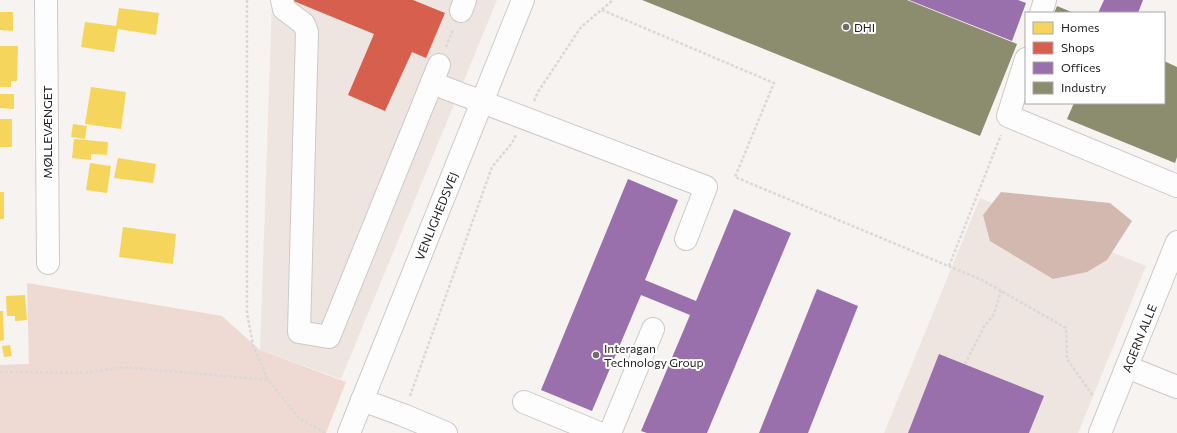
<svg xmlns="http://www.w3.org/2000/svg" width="1177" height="433" font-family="Commissioner,sans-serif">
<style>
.built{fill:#eee5e1}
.green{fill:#eedad2}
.water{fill:#d2b8ae}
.homes{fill:#f6d55c}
.shops{fill:#d6604d}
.offices{fill:#9970ab}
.industry{fill:#8c8c6e}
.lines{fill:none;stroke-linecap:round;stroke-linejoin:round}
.minor-casing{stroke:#cccac9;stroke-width:24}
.path{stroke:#dad9d8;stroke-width:2.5;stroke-dasharray:3 2;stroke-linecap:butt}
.minor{stroke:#fefdfd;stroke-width:22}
.poi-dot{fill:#6f6c6b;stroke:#fff;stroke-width:1.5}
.labels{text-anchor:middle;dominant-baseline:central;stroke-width:4;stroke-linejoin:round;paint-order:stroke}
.poi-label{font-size:12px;fill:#262423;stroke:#fff;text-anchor:start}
.street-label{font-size:12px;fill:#262423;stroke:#fff}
</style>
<rect width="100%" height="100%" fill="#f6f3f1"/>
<g class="built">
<polygon points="272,0 497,0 341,379 260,350"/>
<polygon points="980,198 1146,266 1078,433 884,433"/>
</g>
<polygon class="green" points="27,283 222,316 260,350 346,382 326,433 0,433 0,365 29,364"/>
<polygon class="water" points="1001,192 1110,203 1132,221 1107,260 1087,272 1053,279 990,241 983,215"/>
<g class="homes">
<polygon points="119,8 159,13 156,35 118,29 114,52 81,47 85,22 116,26"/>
<polygon points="0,12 13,12 13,31 0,30"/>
<polygon points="0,46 18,46 17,81 11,81 11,87 0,87"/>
<polygon points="91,87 126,92 121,129 85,124"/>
<polygon points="0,94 14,94 14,109 0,108"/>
<rect x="0" y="119" width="12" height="28"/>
<polygon points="73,124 87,126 85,139 71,137"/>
<polygon points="74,139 108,142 107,155 91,154 91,160 72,158"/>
<polygon points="118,158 156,164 153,183 114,178"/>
<polygon points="90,163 111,166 107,193 86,190"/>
<rect x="0" y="192" width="4" height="27"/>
<polygon points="123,227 176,234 173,264 119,257"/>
<polygon points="25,295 27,320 15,321 15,316 7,316 6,296"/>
<polygon points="0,311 3,311 4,340 0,341"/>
<polygon points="10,345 12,356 4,357 2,346"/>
</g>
<polygon class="shops" points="291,0 413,0 445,13 426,58 412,52 385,111 348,95 374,34"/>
<g class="offices">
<polygon points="909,0 1018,0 1026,3 1012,41"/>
<polygon points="1104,0 1143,0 1138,13 1098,13"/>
<polygon points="628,179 678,200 645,280 696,301 734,209 791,233 707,433 647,433 641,431 690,315 641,295 592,411 541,390"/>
<polygon points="817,289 858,306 808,433 759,433"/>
<polygon points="939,354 1044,396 1029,433 908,433"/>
</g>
<g class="industry">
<polygon points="642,0 907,0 1017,44 980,136"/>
<polygon points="1057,6 1074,13 1054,13"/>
<polygon points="1164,61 1177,67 1177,157 1175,163 1067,119 1074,103 1164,103"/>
</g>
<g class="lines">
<defs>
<g id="minor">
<polyline points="46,0 48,263"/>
<polyline points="282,0 284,9 304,24 307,32 299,332 329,337 439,65"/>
<polyline points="461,11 465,0"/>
<polyline points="1041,13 1045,0"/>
<polyline points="1026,59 1008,116 1177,186"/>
<polyline points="432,83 706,187 686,239"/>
<polyline points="1127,367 1177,387"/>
<polyline points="362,400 403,415 446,433"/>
<polyline points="524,402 599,433"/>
<polyline points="349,433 523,0"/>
<polyline points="610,433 653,329"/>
<polyline points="1100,433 1177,242"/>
</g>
</defs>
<use href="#minor" class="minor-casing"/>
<g class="path">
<polyline points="247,0 247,313 253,345 268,380 299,418 325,433"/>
<polyline points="602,10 774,83 735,177 982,280 1066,328 1067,359 1093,396"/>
<polyline points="446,47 453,30"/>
<polyline points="534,101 538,92 581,27 613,0"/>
<polyline points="949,266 1001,135"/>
<polyline points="965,364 984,327 994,314 1001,291"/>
<polyline points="0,372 85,373 124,367 268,380"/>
<polyline points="410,396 492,167 512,143 516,135"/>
</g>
<use href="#minor" class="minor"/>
</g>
<g class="poi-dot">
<circle cx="846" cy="27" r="4"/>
<circle cx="596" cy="355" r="4"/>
</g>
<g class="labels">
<g class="poi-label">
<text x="854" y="27">DHI</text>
<text x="604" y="348">Interagan<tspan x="604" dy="14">Technology Group</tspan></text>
</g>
<g class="street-label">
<text transform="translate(47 132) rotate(-90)">MØLLEVÆNGET</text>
<text transform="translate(436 216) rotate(-68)">VENLIGHEDSVEJ</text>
<text transform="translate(1139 338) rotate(-68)">AGERN ALLE</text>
</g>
</g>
<rect x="1025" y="12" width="140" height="92" fill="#ffffff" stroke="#a8a7a7"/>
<rect x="1033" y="22" width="20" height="12" fill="#f6d55c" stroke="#a8a7a7"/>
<text x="1061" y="32" font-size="12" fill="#262423">Homes</text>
<rect x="1033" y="42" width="20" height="12" fill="#d6604d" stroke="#a8a7a7"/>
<text x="1061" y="52" font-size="12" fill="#262423">Shops</text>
<rect x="1033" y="62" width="20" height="12" fill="#9970ab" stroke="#a8a7a7"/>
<text x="1061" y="72" font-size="12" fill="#262423">Offices</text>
<rect x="1033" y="82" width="20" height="12" fill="#8c8c6e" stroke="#a8a7a7"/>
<text x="1061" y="92" font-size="12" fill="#262423">Industry</text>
</svg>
